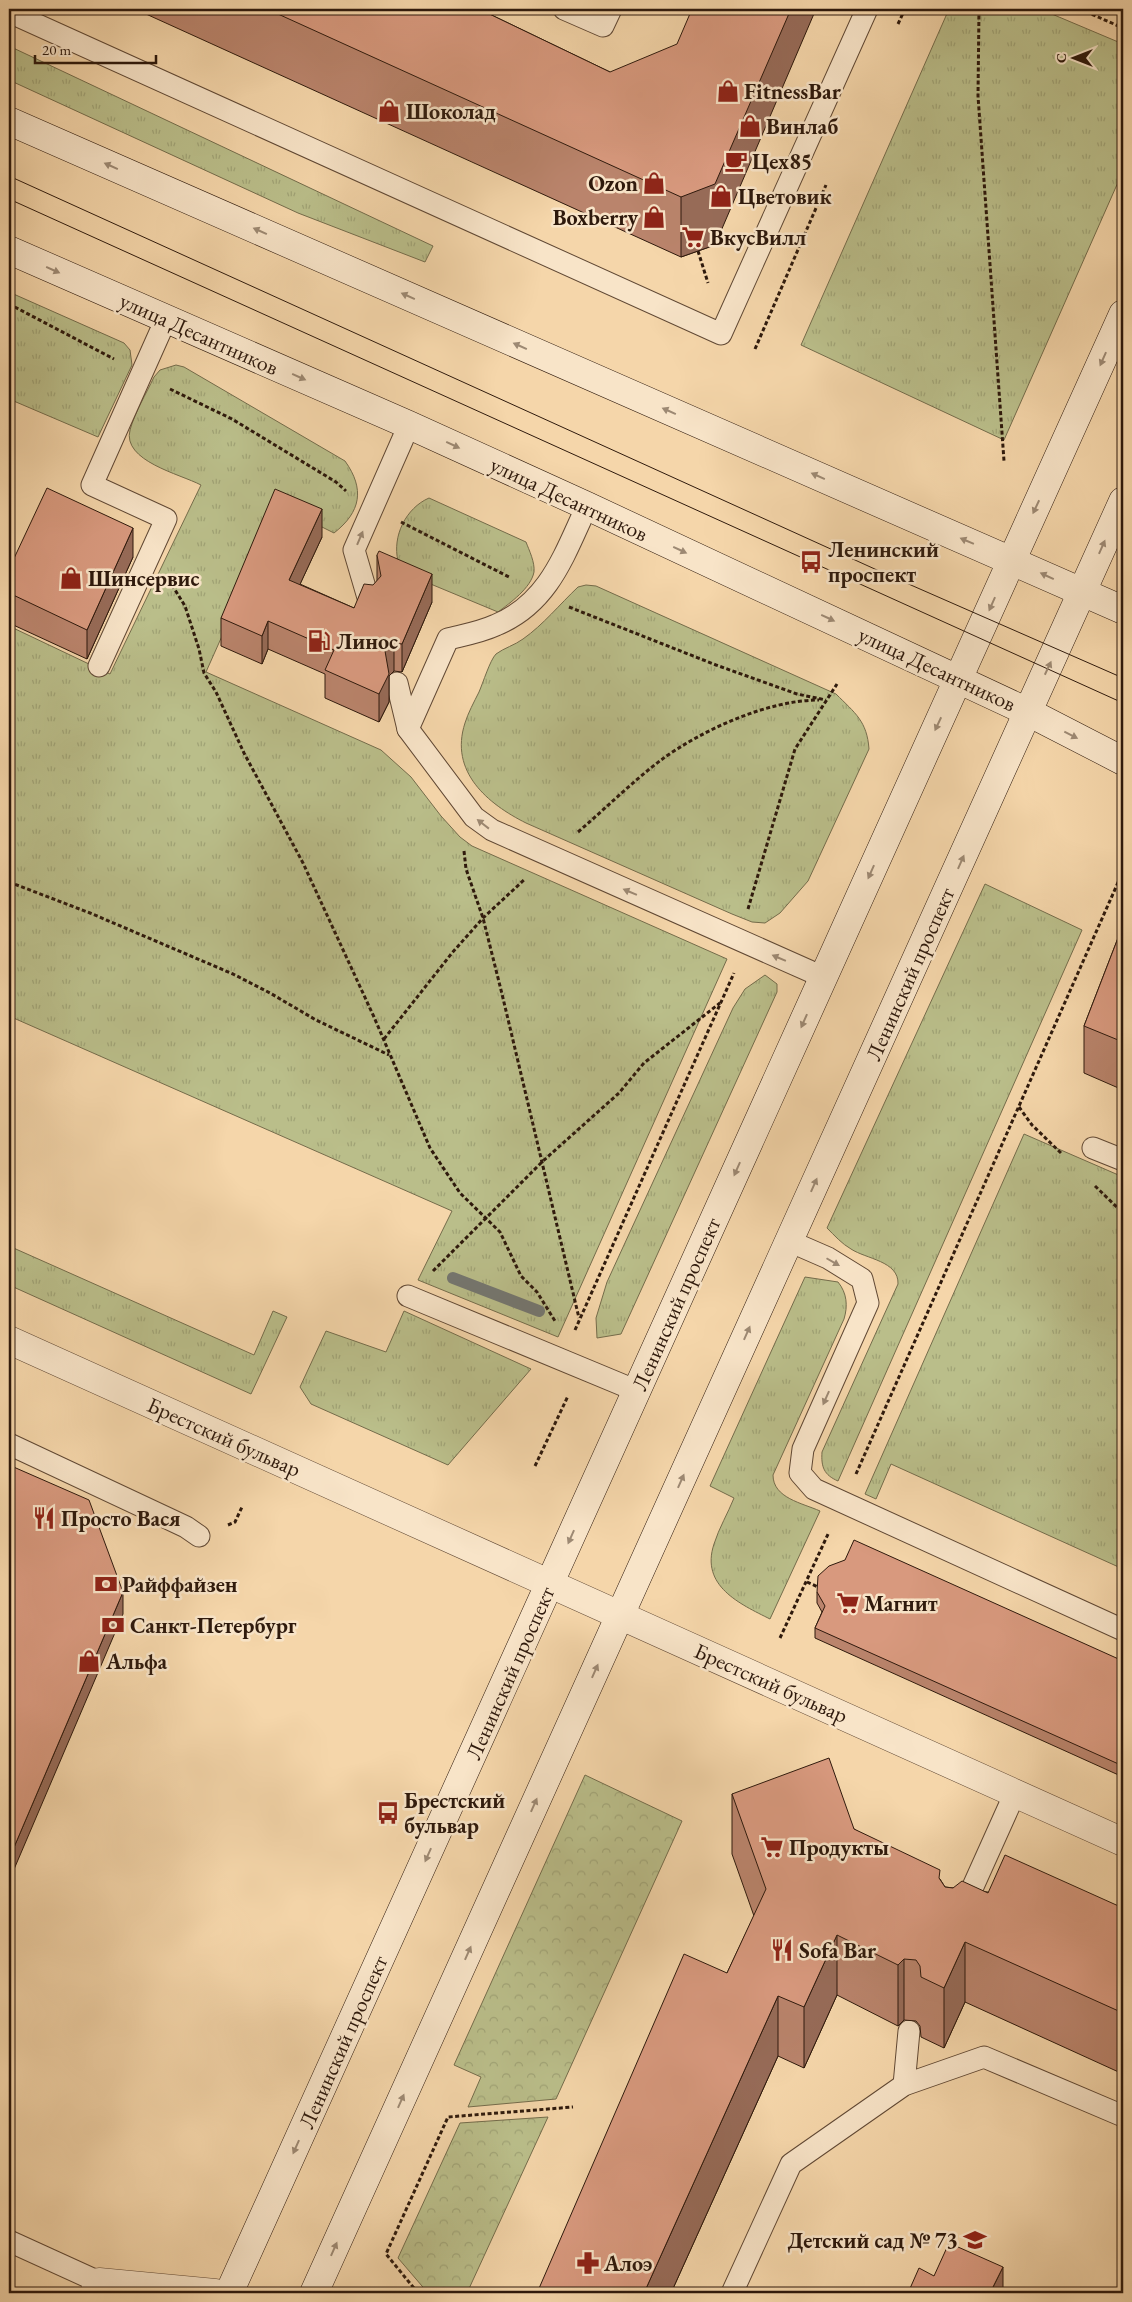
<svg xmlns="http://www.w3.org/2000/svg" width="1132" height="2302" font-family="'EB Garamond',serif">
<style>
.grass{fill:url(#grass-tufts);stroke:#746c4b}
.forest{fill:url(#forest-crowns);stroke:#746c4b}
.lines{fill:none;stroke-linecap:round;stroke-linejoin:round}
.stream{stroke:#747771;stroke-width:12}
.lane-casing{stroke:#604834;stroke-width:23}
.street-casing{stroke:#604834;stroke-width:29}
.secondary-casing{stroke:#2e190c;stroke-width:29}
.path{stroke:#2e190c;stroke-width:3;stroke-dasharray:4 2.5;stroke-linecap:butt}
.lane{stroke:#f8e4c8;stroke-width:21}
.street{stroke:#f8e4c8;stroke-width:28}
.secondary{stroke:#f8e4c8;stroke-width:28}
.tram{stroke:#2e190c;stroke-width:1}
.wall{fill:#ba846c;stroke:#2e190c}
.shaded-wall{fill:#976b58;stroke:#2e190c}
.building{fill:#d8997e;stroke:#2e190c}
.oneway{fill:#9d8973}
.labels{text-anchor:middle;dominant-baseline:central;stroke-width:5;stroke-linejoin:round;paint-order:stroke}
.poi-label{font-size:22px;font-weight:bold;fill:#2e190c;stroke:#f8e4c8;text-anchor:start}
.street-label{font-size:22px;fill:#2e190c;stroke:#f8e4c8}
</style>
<defs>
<pattern id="grass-tufts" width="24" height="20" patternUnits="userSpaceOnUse" patternTransform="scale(1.25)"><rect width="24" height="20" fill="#babe8a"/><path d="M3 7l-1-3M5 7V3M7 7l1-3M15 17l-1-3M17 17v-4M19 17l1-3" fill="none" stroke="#a0a376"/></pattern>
<pattern id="forest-crowns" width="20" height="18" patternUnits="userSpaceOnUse" patternTransform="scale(1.25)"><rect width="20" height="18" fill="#babe8a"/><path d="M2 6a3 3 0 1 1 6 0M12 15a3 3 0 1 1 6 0" fill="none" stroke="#a0a376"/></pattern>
</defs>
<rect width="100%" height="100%" fill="#f5d6aa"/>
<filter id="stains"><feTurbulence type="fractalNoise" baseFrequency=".004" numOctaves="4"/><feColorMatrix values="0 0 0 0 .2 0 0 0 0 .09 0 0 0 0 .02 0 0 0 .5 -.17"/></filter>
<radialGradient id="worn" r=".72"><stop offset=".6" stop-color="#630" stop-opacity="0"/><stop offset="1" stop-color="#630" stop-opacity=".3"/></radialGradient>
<g class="grass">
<polygon points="949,9 1040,9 1123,44 1123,171 1004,440 801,345"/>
<polygon points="9,46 433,246 425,262 298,213 9,80"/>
<polygon points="9,292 124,343 130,350 132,365 98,437 9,399"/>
<path d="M176,365L184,367L345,461C365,489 361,512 334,533L280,506L206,672L381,750L411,777L441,816L460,837L472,846L727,959L558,1337L418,1280L452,1211L9,1016V626L110,674L201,485C180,474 122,461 130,430C135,412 146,394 154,377L160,370Z"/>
<path d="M429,498L526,542C529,550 535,562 534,572C531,588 510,603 498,612L421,580L398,561C392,536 406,508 429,498Z"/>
<path d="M586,585L596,586L836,694C855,713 867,721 869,749L808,881L780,913L765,923L752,922L732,914L526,823C488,804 449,772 465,723C468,713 474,702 479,692C483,683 490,660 496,654C504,648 515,645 523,639C543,625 560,604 578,587Z"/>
<path d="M985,884L1082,930L838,1481C824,1475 821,1467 822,1452L898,1284C899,1261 866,1259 851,1249C842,1244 834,1235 827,1228Z"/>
<polygon points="765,975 777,984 777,992 621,1334 597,1338 596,1318 607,1282 733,1008 745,989"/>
<polygon points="1024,1134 1123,1177 1123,1569 891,1464 876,1499 865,1494"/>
<polygon points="9,1246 254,1355 273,1311 287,1317 251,1394 9,1285"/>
<path d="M805,1277L838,1282C847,1293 848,1306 844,1319L773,1475C773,1498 802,1503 820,1511L770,1619C740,1604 700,1586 714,1544C719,1528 728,1513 734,1498L710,1486Z"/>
<polygon points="404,1311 531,1369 448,1465 311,1404 300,1387 326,1331 386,1352"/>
</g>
<g class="forest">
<polygon points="585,1775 682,1821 556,2099 468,2107 481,2077 454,2065"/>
<polygon points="548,2117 467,2293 428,2293 398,2258 460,2123"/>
</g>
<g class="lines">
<polyline class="stream" points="453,1278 539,1311"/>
<defs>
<g id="lane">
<polyline points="564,9 603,26 611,9"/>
<polyline points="9,12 721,334 867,9"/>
<polyline points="369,601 354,550 409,425"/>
<polyline points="99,666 166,519 92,485 166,319"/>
<polyline points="397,683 408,729 474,817 492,830 823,977"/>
<path d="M408,729L448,639C464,635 481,632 496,625C549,603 564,555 587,506"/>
<polyline points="1093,1148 1123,1160"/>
<polyline points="789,1241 828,1258 862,1279 868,1303 803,1449 800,1473 814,1489 1123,1630"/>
<polyline points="408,1296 637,1391"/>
<polyline points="9,1444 186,1527 199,1536"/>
<polyline points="962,1911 1015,1793"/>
<polyline points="904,2085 909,2031"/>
<polyline points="9,2241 99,2282"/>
<polyline points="732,2293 791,2164 904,2085 984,2057 1123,2116"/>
</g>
<g id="street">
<polyline points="9,1340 1123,1842"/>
<polyline points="94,2293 99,2282 215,2293"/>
</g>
<g id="secondary">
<polyline points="9,121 1123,610"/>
<polyline points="9,250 409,425 587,506 1028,712 1123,761"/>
<polyline points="229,2293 1123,314"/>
<polyline points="314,2293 1123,501"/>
</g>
</defs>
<use href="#lane" class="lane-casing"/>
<use href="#street" class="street-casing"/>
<use href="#secondary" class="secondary-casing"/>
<g class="path">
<polyline points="979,9 978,96 1004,461"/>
<polyline points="1080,9 1123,28"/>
<polyline points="898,24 905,9"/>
<polyline points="698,251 708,283"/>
<polyline points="9,304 114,359"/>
<polyline points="755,349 826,185"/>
<polyline points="170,389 232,419 336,482 346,491"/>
<polyline points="401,522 509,577"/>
<polyline points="172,585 185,606 199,649 204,673 216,692 244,753 303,863 374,1017 430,1148 460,1193 500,1232 521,1276 537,1292 555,1321"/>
<polyline points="569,607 716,665 797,694 826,700"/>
<path d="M578,832C606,808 632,782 661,760C702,730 768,700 819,700"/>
<polyline points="464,851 466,869 483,918 502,994 579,1318"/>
<polyline points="9,882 90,913 233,974 270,993 316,1020 389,1055"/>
<polyline points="748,909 795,749 837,684"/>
<polyline points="384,1039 452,953 483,918 525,879"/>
<polyline points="1019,1107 1032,1125 1062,1154"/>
<polyline points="1095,1186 1123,1213"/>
<polyline points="433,1271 543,1161 619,1093 644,1063 720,1003"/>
<polyline points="575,1330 734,973"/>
<polyline points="535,1466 568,1396"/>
<polyline points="856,1474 1120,878 1123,875"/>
<polyline points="228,1525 235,1522 242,1507"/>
<polyline points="807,1582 818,1587"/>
<polyline points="780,1638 829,1532"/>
<polyline points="418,2293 386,2254 448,2117 573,2107"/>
</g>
<use href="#lane" class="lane"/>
<use href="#street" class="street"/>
<use href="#secondary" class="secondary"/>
<g class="tram">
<polyline points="9,176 888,575 1123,678"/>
<polyline points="9,199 1123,703"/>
</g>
</g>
<g class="wall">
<polygon points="135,9 479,9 610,72 715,245 681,257"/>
<polygon points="322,537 300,584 354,608 377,581 377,555 432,602 402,672 394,671 389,676 389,702 379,722 325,698 325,674 268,649 262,664 221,646 221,618"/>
<polygon points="133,557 87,659 9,623 9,593"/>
<polygon points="1123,925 1123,1090 1084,1073 1084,1026"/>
<polygon points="817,1592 1123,1661 1123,1777 815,1638 815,1628 822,1612 817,1603"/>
<polygon points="732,1794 854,1829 940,1879 945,1887 1123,1908 1123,2074 965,2002 944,2048 921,2037 920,2026 916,2021 904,2020 898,2026 837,1995 804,2068 778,2056 671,2293 537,2293 727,1973 754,1916 732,1854"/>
</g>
<g class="shaded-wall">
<polygon points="791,9 816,9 715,245 681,257 681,197"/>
<polygon points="322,509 322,537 289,608 289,580"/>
<polygon points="133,528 133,557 87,659 87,630"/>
<polygon points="432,574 432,602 402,672 402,644"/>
<polygon points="268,621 268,649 262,664 262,636"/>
<polygon points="394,643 394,671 389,676 389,702 379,722 379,694 385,651"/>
<polygon points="123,1592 123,1614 9,1881 9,1859"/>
<polygon points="837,1935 837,1995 804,2068 804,2007"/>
<polygon points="965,1942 965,2002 944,2048 944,1988"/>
<polygon points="904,1959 904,2020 898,2026 898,1965"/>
<polygon points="778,1996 778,2056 671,2293 644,2293"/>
<polygon points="1003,2267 1003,2287 1000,2293 990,2293"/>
</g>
<g class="building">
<polygon points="267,9 479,9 610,72 677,44 692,9 791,9 715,184 681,197"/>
<polygon points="47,488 133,528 87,630 9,593 9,569"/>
<polygon points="275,489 322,509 289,580 354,608 364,584 373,585 381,576 377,555 379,551 432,574 402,644 394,643 385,651 389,674 379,694 325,670 334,650 268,621 262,636 221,618"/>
<polygon points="1123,925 1123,1042 1084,1026"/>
<polygon points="9,1465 89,1500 123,1592 9,1859"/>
<polygon points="854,1540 1123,1661 1123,1766 815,1628 825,1606 817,1592 818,1576 829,1566 845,1560"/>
<polygon points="829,1758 854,1829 940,1870 939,1878 945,1887 953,1888 962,1881 988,1893 1005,1855 1123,1908 1123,2013 965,1942 944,1988 921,1977 920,1966 916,1960 904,1959 898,1965 837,1935 804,2007 778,1996 644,2293 537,2293 684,1954 727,1973 766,1889 732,1794"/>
<polygon points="949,2243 1003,2267 990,2293 908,2293 919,2268 934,2276"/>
</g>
<defs><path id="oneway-solid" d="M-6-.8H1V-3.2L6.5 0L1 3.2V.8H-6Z" transform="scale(1.25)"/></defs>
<g class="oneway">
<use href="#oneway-solid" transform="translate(111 166) rotate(-156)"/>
<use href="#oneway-solid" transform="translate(260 231) rotate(-156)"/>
<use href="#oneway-solid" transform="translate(53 270) rotate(24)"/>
<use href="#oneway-solid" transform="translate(408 296) rotate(-156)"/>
<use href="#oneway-solid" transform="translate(520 346) rotate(-156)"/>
<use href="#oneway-solid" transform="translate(1103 359) rotate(114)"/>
<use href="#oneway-solid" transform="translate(299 377) rotate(24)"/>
<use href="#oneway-solid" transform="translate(669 411) rotate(-156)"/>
<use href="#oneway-solid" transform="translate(453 445) rotate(25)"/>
<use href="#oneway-solid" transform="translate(818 476) rotate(-156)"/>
<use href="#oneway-solid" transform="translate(1036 507) rotate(115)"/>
<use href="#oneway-solid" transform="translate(360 538) rotate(-67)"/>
<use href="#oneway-solid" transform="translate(967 541) rotate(-157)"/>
<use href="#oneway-solid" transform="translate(1102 547) rotate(-66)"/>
<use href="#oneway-solid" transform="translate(680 550) rotate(25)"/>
<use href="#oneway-solid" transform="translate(1047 576) rotate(-155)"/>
<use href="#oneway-solid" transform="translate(992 604) rotate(114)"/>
<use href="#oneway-solid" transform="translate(828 618) rotate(25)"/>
<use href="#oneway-solid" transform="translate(1048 668) rotate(-65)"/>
<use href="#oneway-solid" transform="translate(938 724) rotate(115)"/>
<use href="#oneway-solid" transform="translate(1071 735) rotate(27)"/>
<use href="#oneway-solid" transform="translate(483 824) rotate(-142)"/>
<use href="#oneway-solid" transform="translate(961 862) rotate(-66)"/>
<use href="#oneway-solid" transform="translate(871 872) rotate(114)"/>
<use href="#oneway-solid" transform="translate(630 892) rotate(-157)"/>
<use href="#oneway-solid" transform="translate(779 958) rotate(-157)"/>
<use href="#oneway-solid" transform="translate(804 1021) rotate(114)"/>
<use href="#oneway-solid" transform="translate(737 1169) rotate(114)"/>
<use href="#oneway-solid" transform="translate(814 1185) rotate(-66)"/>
<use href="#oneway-solid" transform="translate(833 1262) rotate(30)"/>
<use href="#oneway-solid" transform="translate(747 1333) rotate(-66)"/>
<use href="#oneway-solid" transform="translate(826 1398) rotate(114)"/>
<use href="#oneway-solid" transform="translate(681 1481) rotate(-66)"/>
<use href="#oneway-solid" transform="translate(571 1537) rotate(114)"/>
<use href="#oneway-solid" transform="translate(595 1671) rotate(-66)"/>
<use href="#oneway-solid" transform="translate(534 1805) rotate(-66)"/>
<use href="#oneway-solid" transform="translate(428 1855) rotate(114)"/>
<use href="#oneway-solid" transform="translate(468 1953) rotate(-66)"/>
<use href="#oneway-solid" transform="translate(401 2101) rotate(-66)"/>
<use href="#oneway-solid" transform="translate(296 2147) rotate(114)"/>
<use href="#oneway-solid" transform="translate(334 2249) rotate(-66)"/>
</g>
<defs>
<symbol id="shop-bare" viewBox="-9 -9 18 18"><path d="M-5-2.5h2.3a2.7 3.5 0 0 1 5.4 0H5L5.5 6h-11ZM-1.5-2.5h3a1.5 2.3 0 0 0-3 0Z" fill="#8f2418" stroke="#f8e4c8" stroke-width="2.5" paint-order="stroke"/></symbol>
<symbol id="cafe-bare" viewBox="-9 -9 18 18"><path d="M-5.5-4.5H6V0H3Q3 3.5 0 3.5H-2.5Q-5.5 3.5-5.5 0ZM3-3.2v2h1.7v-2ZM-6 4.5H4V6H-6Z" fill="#8f2418" stroke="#f8e4c8" stroke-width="2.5" paint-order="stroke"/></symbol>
<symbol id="supermarket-bare" viewBox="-9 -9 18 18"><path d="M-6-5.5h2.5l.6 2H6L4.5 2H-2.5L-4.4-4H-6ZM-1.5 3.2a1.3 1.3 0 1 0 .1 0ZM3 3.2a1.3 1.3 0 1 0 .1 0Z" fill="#8f2418" stroke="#f8e4c8" stroke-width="2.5" paint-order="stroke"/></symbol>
<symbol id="bus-bare" viewBox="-9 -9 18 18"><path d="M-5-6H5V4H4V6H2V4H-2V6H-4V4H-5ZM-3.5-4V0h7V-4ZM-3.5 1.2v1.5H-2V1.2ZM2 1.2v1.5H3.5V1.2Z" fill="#8f2418" stroke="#f8e4c8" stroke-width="2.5" paint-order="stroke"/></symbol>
<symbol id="fuel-bare" viewBox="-9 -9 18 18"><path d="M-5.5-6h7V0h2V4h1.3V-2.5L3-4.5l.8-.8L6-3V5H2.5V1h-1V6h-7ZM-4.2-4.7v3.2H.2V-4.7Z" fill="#8f2418" stroke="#f8e4c8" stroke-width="2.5" paint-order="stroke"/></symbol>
<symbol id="restaurant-bare" viewBox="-9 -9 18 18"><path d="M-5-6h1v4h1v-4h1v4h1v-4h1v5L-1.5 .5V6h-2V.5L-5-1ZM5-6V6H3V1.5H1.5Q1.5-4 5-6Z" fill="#8f2418" stroke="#f8e4c8" stroke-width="2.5" paint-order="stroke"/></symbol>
<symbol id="bank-bare" viewBox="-9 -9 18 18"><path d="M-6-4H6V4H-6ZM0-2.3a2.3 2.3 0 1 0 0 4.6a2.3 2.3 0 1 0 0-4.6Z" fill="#8f2418" stroke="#f8e4c8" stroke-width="2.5" paint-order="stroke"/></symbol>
<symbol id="school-bare" viewBox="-9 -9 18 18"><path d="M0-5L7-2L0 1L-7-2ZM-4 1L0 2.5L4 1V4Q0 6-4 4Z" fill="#8f2418" stroke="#f8e4c8" stroke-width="2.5" paint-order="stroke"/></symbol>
<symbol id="pharmacy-bare" viewBox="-9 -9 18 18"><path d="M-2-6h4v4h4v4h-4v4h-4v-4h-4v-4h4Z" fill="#8f2418" stroke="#f8e4c8" stroke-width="2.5" paint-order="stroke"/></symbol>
</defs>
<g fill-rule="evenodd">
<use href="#shop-bare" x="712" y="75" width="32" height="32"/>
<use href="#shop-bare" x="373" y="95" width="32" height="32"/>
<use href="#shop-bare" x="734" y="110" width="32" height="32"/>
<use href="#cafe-bare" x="720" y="145" width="32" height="32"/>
<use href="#shop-bare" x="638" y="167" width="32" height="32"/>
<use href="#shop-bare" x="705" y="180" width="32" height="32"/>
<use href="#shop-bare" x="638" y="201" width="32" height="32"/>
<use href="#supermarket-bare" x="677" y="221" width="32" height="32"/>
<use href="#bus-bare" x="795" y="546" width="32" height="32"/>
<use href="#shop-bare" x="55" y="562" width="32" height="32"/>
<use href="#fuel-bare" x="303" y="625" width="32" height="32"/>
<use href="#restaurant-bare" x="28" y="1502" width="32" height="32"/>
<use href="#bank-bare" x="90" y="1568" width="32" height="32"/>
<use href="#supermarket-bare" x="832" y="1587" width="32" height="32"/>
<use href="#bank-bare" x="97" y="1609" width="32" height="32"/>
<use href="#shop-bare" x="73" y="1645" width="32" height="32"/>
<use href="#bus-bare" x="372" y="1797" width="32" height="32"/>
<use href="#supermarket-bare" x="756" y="1831" width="32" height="32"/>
<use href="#restaurant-bare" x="766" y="1934" width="32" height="32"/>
<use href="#school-bare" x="959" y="2224" width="32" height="32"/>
<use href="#pharmacy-bare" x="572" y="2247" width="32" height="32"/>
</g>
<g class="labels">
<g class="poi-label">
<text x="744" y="91">FitnessBar</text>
<text x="406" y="111">Шоколад</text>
<text x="766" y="126">Винлаб</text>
<text x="752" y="161">Цех85</text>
<text x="638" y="183" text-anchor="end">Ozon</text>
<text x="738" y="196">Цветовик</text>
<text x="638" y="217" text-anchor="end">Boxberry</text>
<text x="710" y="237">ВкусВилл</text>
<text x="828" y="549">Ленинский<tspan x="828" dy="25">проспект</tspan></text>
<text x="88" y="578">Шинсервис</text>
<text x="336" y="641">Линос</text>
<text x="61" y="1518">Просто Вася</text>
<text x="122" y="1584">Райффайзен</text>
<text x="864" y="1603">Магнит</text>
<text x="130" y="1625">Санкт-Петербург</text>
<text x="106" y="1661">Альфа</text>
<text x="404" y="1800">Брестский<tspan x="404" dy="25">бульвар</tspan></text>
<text x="789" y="1847">Продукты</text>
<text x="799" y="1950">Sofa Bar</text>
<text x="958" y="2240" text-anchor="end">Детский сад № 73</text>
<text x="604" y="2263">Алоэ</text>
</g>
<g class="street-label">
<text transform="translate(199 334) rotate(24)">улица Десантников</text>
<text transform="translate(569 499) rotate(25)">улица Десантников</text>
<text transform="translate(937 669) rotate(25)">улица Десантников</text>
<text transform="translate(910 974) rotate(-66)">Ленинский проспект</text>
<text transform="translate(676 1304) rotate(-66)">Ленинский проспект</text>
<text transform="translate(224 1437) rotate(24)">Брестский бульвар</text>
<text transform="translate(510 1673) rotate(-66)">Ленинский проспект</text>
<text transform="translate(771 1683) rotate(24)">Брестский бульвар</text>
<text transform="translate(343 2042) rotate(-66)">Ленинский проспект</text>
</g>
</g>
<rect width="1132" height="2302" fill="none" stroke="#f5d6aa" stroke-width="30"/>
<rect x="10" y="10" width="1112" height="2282" fill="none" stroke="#2e190c" stroke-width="2.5"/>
<rect x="15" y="15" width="1102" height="2272" fill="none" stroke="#2e190c"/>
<g transform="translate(1074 58) rotate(270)" stroke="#f8e4c8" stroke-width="4" paint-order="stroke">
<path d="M0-4L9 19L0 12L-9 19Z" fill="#2e190c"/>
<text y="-8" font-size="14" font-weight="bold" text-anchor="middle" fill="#2e190c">С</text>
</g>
<path d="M35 55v8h121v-8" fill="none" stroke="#2e190c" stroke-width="2.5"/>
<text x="42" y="55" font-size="15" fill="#2e190c" stroke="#f8e4c8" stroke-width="4" paint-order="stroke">20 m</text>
<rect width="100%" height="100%" filter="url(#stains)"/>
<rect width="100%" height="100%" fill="url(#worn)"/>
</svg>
